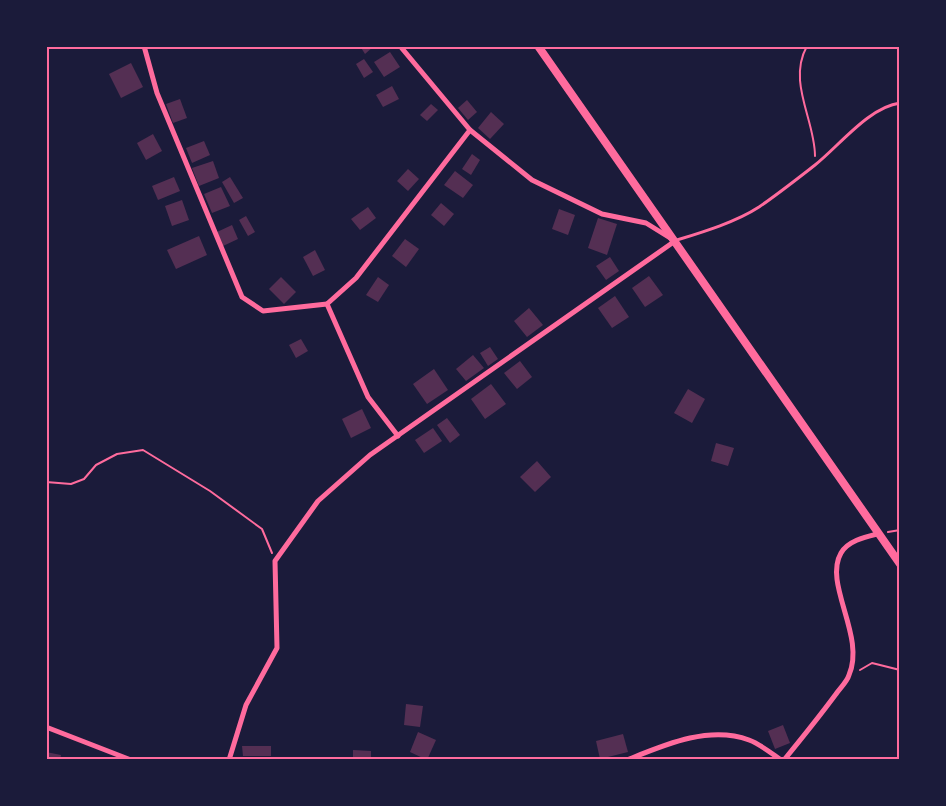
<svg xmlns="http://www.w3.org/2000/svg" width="946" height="806" font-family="Rubik,sans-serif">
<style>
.building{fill:#542f53}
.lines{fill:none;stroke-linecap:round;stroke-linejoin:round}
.path{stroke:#ff6b9d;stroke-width:2}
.service{stroke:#ff6b9d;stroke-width:3}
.minor{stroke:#ff6b9d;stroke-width:5}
.primary{stroke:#ff6b9d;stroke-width:8}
.neatline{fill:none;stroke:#ff6b9d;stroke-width:2}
</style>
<rect width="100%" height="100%" fill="#1b1b3a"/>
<g class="building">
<polygon points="360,46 374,46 365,54"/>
<polygon points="390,52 400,67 384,77 374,62"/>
<polygon points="364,59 373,72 364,78 356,64"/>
<polygon points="131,63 143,87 121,98 109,74"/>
<polygon points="392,86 399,99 383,107 376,95"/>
<polygon points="180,99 187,118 173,123 166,104"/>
<polygon points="467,100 477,112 468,120 458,108"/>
<polygon points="431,104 438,110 427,121 420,115"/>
<polygon points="491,112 504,124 490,139 478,128"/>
<polygon points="153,134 162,151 146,160 137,143"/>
<polygon points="204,141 210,155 192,163 186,148"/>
<polygon points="472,154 480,160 471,175 462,169"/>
<polygon points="213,161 219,178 199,186 192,168"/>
<polygon points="408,169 419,179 408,191 397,181"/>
<polygon points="455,171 473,185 463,198 444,185"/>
<polygon points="174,177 180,191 158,200 152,186"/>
<polygon points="230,177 243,198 234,203 222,182"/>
<polygon points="221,187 230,206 212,213 204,194"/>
<polygon points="182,200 189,220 172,226 165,206"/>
<polygon points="441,203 454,214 444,226 431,215"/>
<polygon points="368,207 376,218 360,230 351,219"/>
<polygon points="559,209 575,215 568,235 552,229"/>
<polygon points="246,216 255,232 248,236 239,220"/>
<polygon points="598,218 617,224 607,255 588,248"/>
<polygon points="232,225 238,239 223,246 217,232"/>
<polygon points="199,236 207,255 176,269 167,250"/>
<polygon points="405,239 419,249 406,267 392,256"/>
<polygon points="315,250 325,270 313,276 303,257"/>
<polygon points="610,257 619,271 606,280 596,266"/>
<polygon points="649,276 663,295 645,307 632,288"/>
<polygon points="281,277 296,292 284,304 269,289"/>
<polygon points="378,277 389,285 378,302 366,295"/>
<polygon points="615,296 629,317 612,328 598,308"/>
<polygon points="529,308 543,325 527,337 514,321"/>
<polygon points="301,339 308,351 296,358 289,345"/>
<polygon points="490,347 498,359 488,366 480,353"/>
<polygon points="473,355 484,368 466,381 456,369"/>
<polygon points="520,361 532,377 517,389 504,373"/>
<polygon points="434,369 448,390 427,404 413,384"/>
<polygon points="491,384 506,404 485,419 471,399"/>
<polygon points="688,389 705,399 692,423 674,413"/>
<polygon points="362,409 371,428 351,438 342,419"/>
<polygon points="447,418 460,435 450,443 437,425"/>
<polygon points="433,428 442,441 424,453 415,440"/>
<polygon points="716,443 734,448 728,466 711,461"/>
<polygon points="537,461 551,477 535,492 520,477"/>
<polygon points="406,704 423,706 420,727 404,725"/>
<polygon points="783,725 790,743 775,749 768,731"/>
<polygon points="418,732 436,740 427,760 410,752"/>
<polygon points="623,734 628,752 600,759 596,741"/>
<polygon points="242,746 271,746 271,756 243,756"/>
<polygon points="353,750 371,751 371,760 353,760"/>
<polygon points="46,752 61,755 60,760 46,760"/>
</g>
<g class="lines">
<g class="path">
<path d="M807,46C787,82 815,120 815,156"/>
<polyline points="46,482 71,484 84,479 96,465 117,454 143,450 210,491 262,529 272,553"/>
<polyline points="888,532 900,530"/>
<polyline points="860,670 872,663 900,670"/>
</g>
<path class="service" d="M677,240C703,232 736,222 759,207C778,194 797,179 815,165C839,146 869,107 900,103"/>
<g class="minor">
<polyline points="144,46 157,93 242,297 263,311 327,304 368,397 398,436"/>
<polyline points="327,304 356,278 470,130 400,46"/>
<polyline points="46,727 131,760"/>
<polyline points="229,760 246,705 277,648 275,561 318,501 370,455 675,241 646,223 602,214 532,180 470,130"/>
<path d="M627,760C664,745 709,725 749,740C760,744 771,753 781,760"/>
<path d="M784,760C802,738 819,717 836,694C840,688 847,682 849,675C866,636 823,584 841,553C848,541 865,537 877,534"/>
</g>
<polyline class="primary" points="538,46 900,564"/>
</g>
<rect width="946" height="806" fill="none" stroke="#1b1b3a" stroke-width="96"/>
<rect x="48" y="48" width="850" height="710" class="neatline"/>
</svg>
